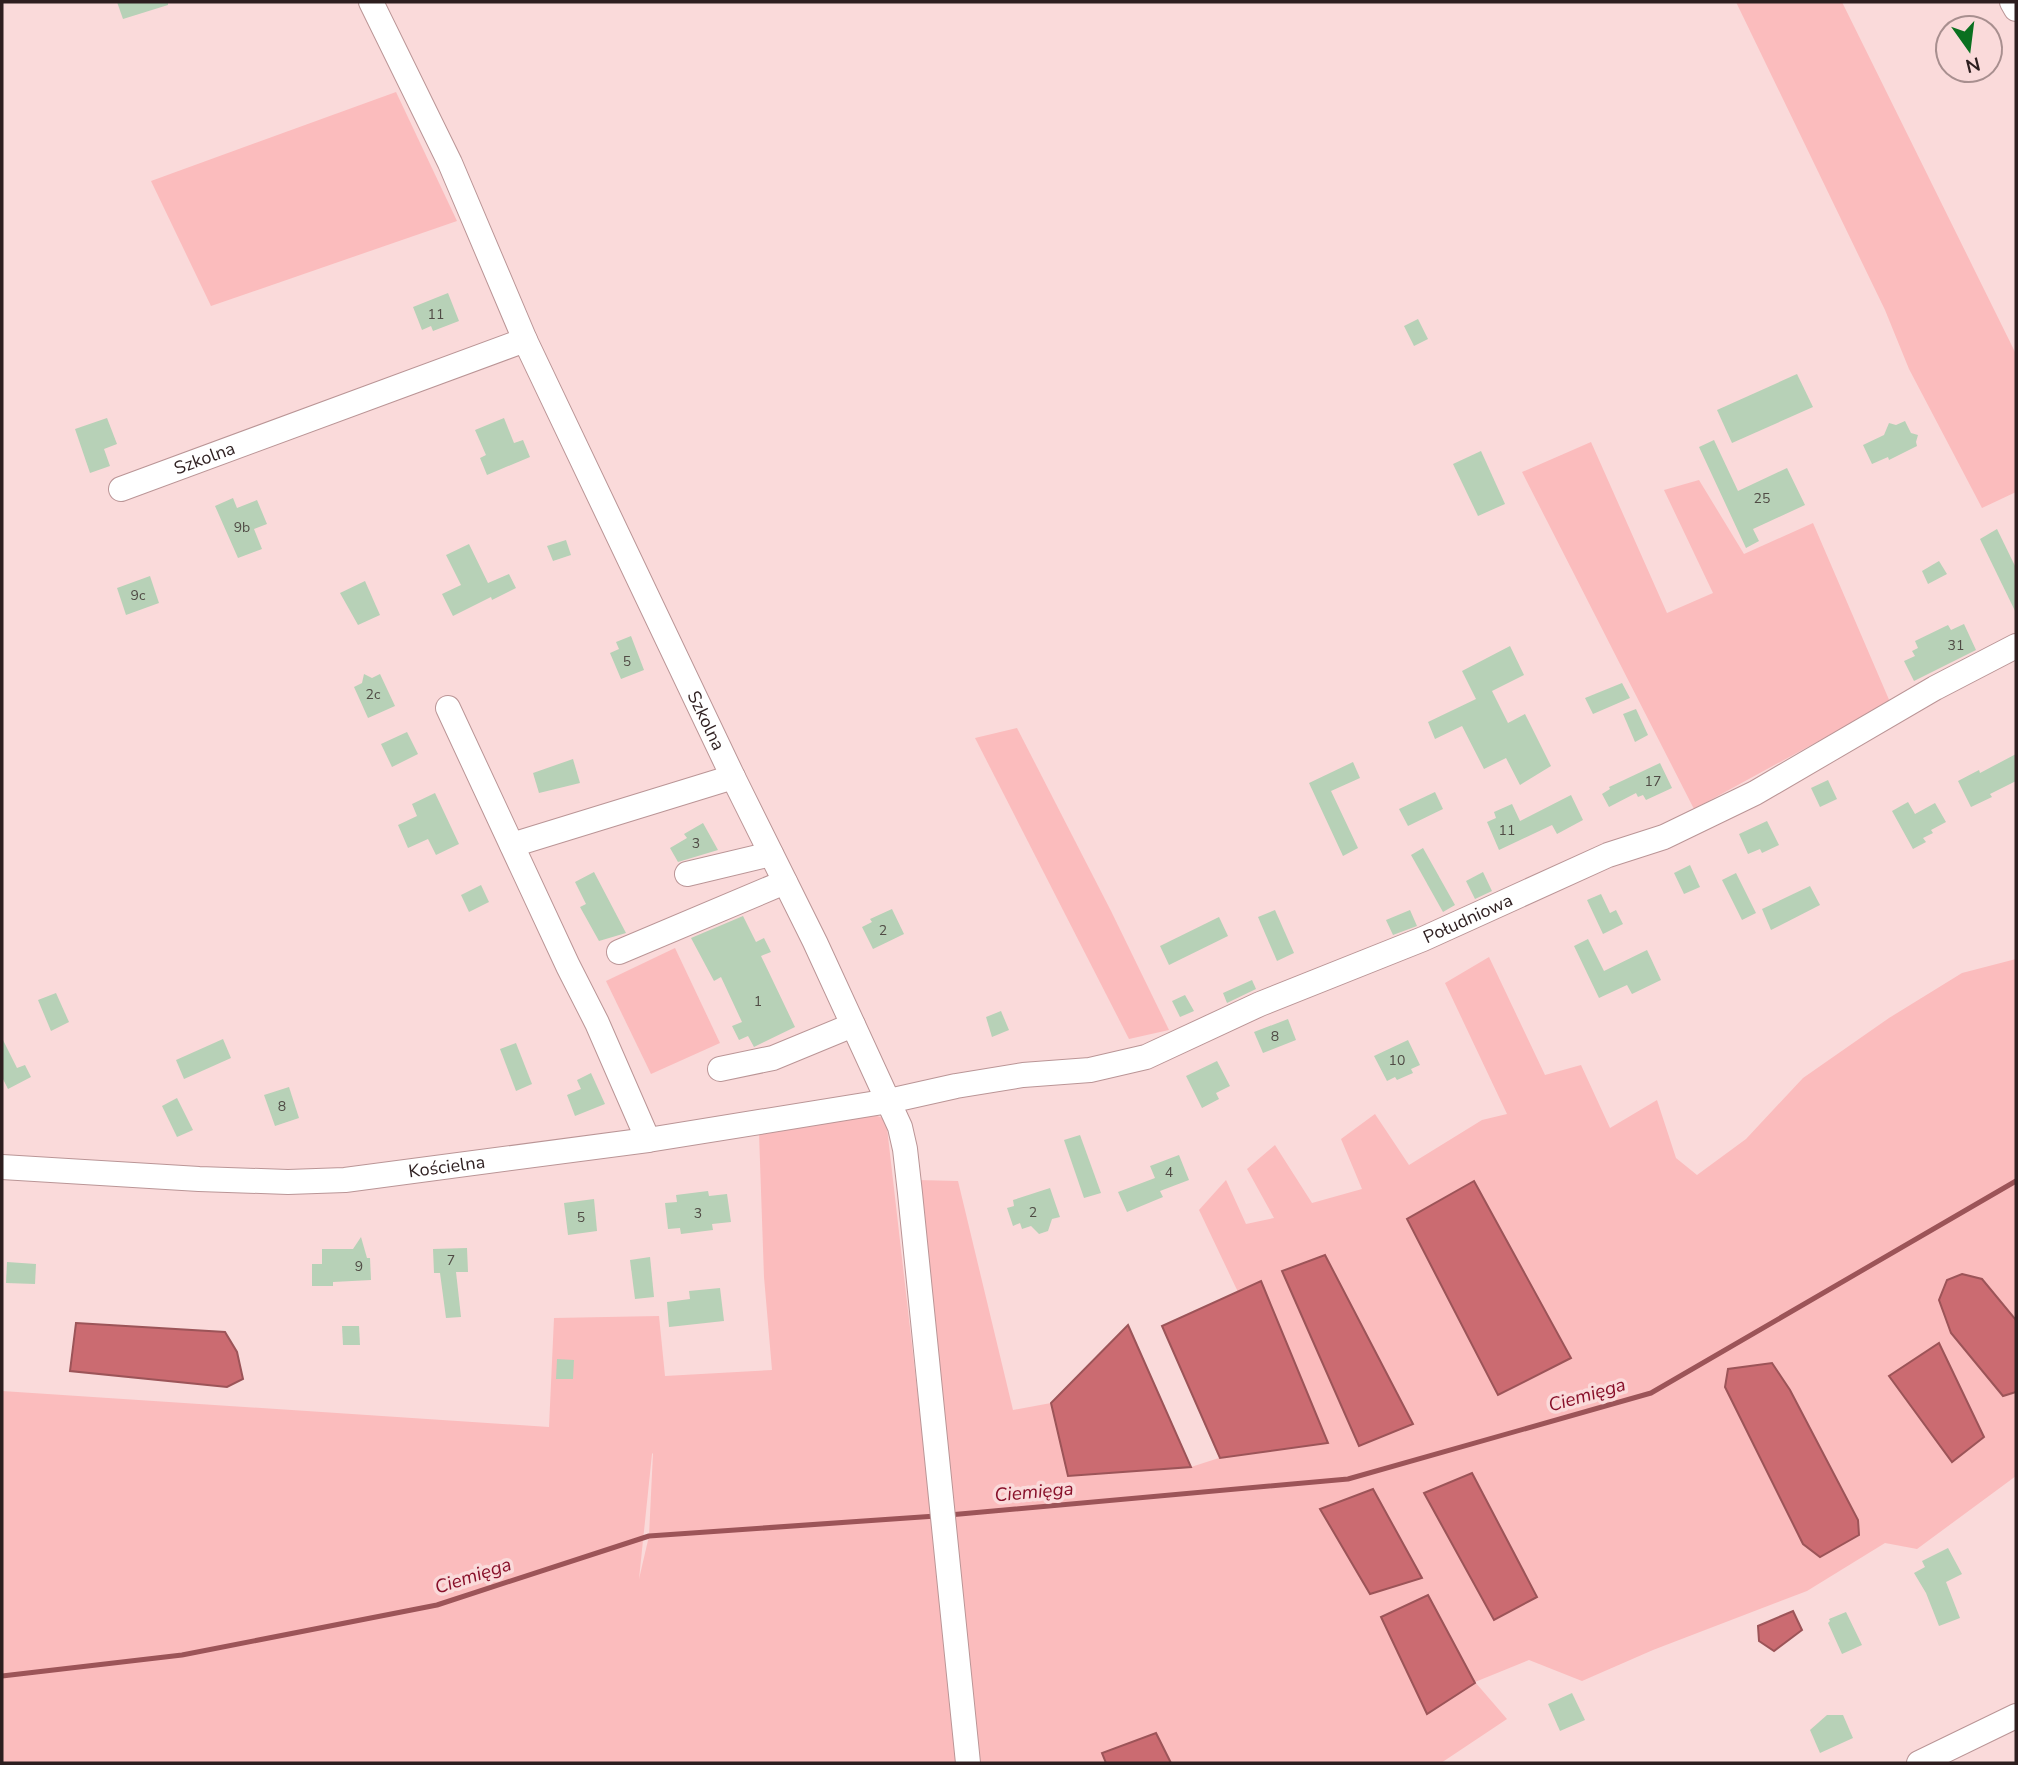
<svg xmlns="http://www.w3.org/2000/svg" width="2018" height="1765" font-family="'Nunito Sans',sans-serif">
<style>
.green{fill:#fbbcbd;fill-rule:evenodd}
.water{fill:#cb6b71;stroke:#9c5458;stroke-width:2}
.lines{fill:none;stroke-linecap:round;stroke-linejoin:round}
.stream{stroke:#9c5458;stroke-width:5}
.building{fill:#b7d1b7}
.minor-casing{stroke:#ba9596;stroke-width:26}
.minor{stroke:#fff;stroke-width:24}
.labels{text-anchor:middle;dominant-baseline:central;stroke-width:7;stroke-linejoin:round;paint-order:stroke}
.number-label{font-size:14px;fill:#504b45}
.street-label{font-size:18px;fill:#2d1e1f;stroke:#fadada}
.water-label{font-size:19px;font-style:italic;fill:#88102a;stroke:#fadada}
</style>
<rect width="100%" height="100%" fill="#fadada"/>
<g class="green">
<polygon points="1736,2 1842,2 2016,354 2016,492 1982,508 1909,369 1885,310"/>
<polygon points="396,92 457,221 211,306 151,181"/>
<polygon points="1591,442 1667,613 1713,593 1664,490 1699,480 1744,554 1813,523 1890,702 1694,809 1522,472"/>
<polygon points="1017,728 1111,911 1169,1030 1129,1039 975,738"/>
<polygon points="675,948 720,1043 651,1074 606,981"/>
<path d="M1489,957L1545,1075L1581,1065L1610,1128L1657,1100L1676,1158L1697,1175L1746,1139L1803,1078L1889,1018L1962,973L2016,959V1476L1917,1549L1885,1543L1807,1591L1653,1650L1582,1681L1529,1660L1475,1682L1507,1719L1441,1763H977L917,1180L958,1181L1013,1410L1051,1403L1068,1476L1191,1467L1219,1458L1162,1326L1238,1292L1199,1210L1226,1180L1246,1224L1274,1218L1247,1169L1275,1145L1312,1203L1362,1189L1341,1139L1375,1114L1409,1165L1482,1120L1507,1114L1445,983ZM1790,1390L1858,1520V1535Z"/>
<path d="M868,1113L886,1119L960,1763H2V1391L549,1427L554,1318L659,1316L665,1376L772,1370L764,1277L759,1133ZM653,1453L649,1536L639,1579L652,1454Z"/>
</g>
<g class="water">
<polygon points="1474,1181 1571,1358 1498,1395 1407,1219"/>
<polygon points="1325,1255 1413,1424 1359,1446 1282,1271"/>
<polygon points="1962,1274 1982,1279 2016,1320 2016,1392 2003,1396 1951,1333 1939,1300 1947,1280"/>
<polygon points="1261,1281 1328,1443 1220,1458 1162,1326"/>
<polygon points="76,1323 225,1332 237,1352 243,1379 227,1387 70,1371"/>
<polygon points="1128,1325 1191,1467 1068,1476 1051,1403"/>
<polygon points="1939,1343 1984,1437 1952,1462 1889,1376"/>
<polygon points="1772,1363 1790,1390 1858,1520 1859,1535 1820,1557 1803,1544 1725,1387 1728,1369"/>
<polygon points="1472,1473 1537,1597 1494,1620 1424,1493"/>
<polygon points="1373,1489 1422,1578 1370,1594 1320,1509"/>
<polygon points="1428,1595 1475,1683 1427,1714 1381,1617"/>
<polygon points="1793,1611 1802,1630 1774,1651 1759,1641 1758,1626"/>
<polygon points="1156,1733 1171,1763 1106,1763 1102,1753"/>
</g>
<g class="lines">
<g class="stream">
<polyline points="949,1515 1348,1479 1651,1393 2016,1181"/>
<polyline points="2,1676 182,1655 437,1605 649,1536 936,1516"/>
</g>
</g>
<g class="building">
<polygon points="117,2 168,2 168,5 123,19"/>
<polygon points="448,293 459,321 433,331 431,326 422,330 413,307"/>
<polygon points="1418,319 1428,339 1414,346 1404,326"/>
<polygon points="1797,374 1813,407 1732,443 1717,410"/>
<polygon points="107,418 117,444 104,449 110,466 90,473 75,429"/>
<polygon points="504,418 514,443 523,440 530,457 487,475 480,458 486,455 475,430"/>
<polygon points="1905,421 1911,433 1918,435 1916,442 1917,446 1889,460 1888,457 1872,464 1863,445 1884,435 1889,423 1896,425"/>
<polygon points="1714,440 1738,491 1787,468 1805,505 1753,529 1759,541 1746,548 1699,447"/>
<polygon points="1481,451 1505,504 1478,516 1453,464"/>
<polygon points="233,498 237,508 257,500 267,524 254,529 262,549 238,558 215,506"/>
<polygon points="1997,529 2016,568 2016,613 1980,539"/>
<polygon points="566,540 571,555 553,561 547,546"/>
<polygon points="469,544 488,583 509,574 516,588 492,600 491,597 453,616 442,594 461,585 446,555"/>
<polygon points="1939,561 1947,574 1928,584 1922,571"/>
<polygon points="150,576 159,603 126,615 117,588"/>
<polygon points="365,581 380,615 358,625 340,593"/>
<polygon points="1964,624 1976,650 1914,681 1904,661 1915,656 1912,651 1918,648 1915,641 1948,625 1951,630"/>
<polygon points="631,636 644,670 621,679 610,653 619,649 616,642"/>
<polygon points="1510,646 1524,675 1492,691 1508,723 1525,714 1551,766 1520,785 1506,758 1484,769 1462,726 1435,739 1428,722 1476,699 1462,671"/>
<polygon points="364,674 372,678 380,674 395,706 368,718 354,687 362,683"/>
<polygon points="1622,683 1630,698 1593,714 1585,698"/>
<polygon points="1636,709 1648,735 1635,742 1623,714"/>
<polygon points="407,732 418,754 392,767 381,744"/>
<polygon points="2016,754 2016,781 1990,794 1992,797 1971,807 1958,781 1979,770 1980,773"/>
<polygon points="573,759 580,783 539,793 533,773"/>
<polygon points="1353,762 1360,778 1331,791 1358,848 1343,856 1309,783"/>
<polygon points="1660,763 1672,788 1646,800 1643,795 1638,797 1636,793 1609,807 1602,794 1610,789 1609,787"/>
<polygon points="1828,780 1837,799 1820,807 1811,788"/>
<polygon points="1435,792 1443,809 1408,826 1399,809"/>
<polygon points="435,793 459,844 436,855 428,839 408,848 398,825 417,816 412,804"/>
<polygon points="1571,795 1583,820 1557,834 1552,825 1499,850 1487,822 1496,818 1494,812 1512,804 1520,821"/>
<polygon points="1908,802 1915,814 1935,803 1946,822 1931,830 1933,833 1923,838 1926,842 1913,849 1892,811"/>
<polygon points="1767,821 1779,845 1762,853 1760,849 1748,854 1739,834"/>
<polygon points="703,823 718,850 678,862 670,848 687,838 684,834"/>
<polygon points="1423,848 1455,905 1443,912 1411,855"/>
<polygon points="1690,865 1700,887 1684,894 1674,873"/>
<polygon points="594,872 626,933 599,941 580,907 586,904 575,882"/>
<polygon points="1483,872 1492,891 1475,899 1466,881"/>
<polygon points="1736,873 1756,913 1742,920 1722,880"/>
<polygon points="481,885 489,902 469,912 461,895"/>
<polygon points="1810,886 1820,905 1771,930 1762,909"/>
<polygon points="1601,894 1610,913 1616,910 1623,924 1603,934 1587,900"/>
<polygon points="892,909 904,934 873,949 862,927 872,922 870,919"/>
<polygon points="1275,910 1294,953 1277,961 1258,917"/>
<polygon points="1410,910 1417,926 1393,935 1386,920"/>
<polygon points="743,916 756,942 764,938 771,952 761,956 795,1027 754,1047 748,1036 739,1040 732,1026 742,1022 721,977 714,981 691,938"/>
<polygon points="1219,917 1228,936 1169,965 1160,946"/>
<polygon points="1588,939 1604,971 1647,950 1661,980 1632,994 1627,985 1599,998 1574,946"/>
<polygon points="1252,980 1256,989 1227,1003 1223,993"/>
<polygon points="56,993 69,1022 51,1031 38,1000"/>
<polygon points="1185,995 1194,1011 1180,1017 1172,1001"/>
<polygon points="1001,1011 1009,1030 992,1037 986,1017"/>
<polygon points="1288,1019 1296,1040 1263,1053 1254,1032"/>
<polygon points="2,1038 17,1068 25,1065 31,1077 8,1089 2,1077"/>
<polygon points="223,1039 231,1058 184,1079 176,1060"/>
<polygon points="1408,1040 1420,1065 1411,1069 1413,1073 1397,1080 1395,1077 1387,1081 1374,1056"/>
<polygon points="516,1043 532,1084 516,1091 500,1049"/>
<polygon points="1217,1061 1230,1086 1216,1093 1219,1099 1202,1108 1186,1076"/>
<polygon points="591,1073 605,1104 575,1116 567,1095 581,1089 577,1080"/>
<polygon points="289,1087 299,1118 275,1126 264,1095"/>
<polygon points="177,1098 193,1130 177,1137 162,1106"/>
<polygon points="1080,1135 1101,1193 1084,1198 1064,1140"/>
<polygon points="1179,1155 1189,1180 1160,1191 1163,1197 1127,1212 1118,1192 1155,1178 1150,1166"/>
<polygon points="1050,1188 1060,1217 1052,1219 1048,1231 1039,1234 1031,1226 1022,1229 1020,1223 1013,1226 1007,1208 1014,1206 1013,1200"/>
<polygon points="708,1191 709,1196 727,1194 731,1222 712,1224 713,1230 681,1234 680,1228 668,1229 665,1203 677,1202 676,1195"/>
<polygon points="594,1199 597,1231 568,1235 564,1203"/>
<polygon points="361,1237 367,1258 370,1258 371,1280 333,1282 333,1286 312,1286 312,1264 322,1264 322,1249 353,1249"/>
<polygon points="467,1248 468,1272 456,1272 461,1317 446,1318 440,1273 434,1273 433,1249"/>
<polygon points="650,1257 654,1297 635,1299 630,1260"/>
<polygon points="7,1262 36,1264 35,1284 6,1283"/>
<polygon points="720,1288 724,1321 669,1327 667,1302 690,1299 689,1291"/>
<polygon points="342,1326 359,1326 360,1345 343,1345"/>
<polygon points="557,1359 574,1360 573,1379 556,1379"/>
<polygon points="1948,1548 1962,1574 1946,1582 1960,1618 1939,1626 1926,1593 1914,1573 1925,1567 1922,1561"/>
<polygon points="1846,1612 1862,1645 1842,1654 1828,1623 1830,1621 1829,1619"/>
<polygon points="1572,1693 1585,1720 1560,1731 1548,1704"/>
<polygon points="1827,1715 1843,1715 1853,1738 1820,1753 1810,1730"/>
</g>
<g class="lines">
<defs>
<g id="minor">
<path id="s1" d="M371,2L450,163L525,340L733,777L815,942L900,1127L905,1149L910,1193L968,1763"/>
<polyline points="2012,2 2016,9"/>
<path id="s2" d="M121,489L525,340"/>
<polyline points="448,708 568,966 597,1023 648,1140"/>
<polyline points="512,845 733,777"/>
<polyline points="687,874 771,854"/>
<polyline points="619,952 785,882"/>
<polyline points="720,1069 773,1058 853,1025"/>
<path id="s3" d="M2,1167L199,1179L288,1182L345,1180L648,1140L889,1101L956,1086L1023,1075L1090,1070L1146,1057L1260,1004L1423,939L1608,855L1664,837L1755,793L1935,688L2016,646"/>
<polyline points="1919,1763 2016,1716"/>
</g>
</defs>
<use href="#minor" class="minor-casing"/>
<use href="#minor" class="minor"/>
</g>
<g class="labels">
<g class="number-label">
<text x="436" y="314">11</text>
<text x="1762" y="498">25</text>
<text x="242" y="527">9b</text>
<text x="138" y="595">9c</text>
<text x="1956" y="645">31</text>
<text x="627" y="661">5</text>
<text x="373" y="694">2c</text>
<text x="1653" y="781">17</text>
<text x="1507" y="830">11</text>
<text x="696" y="843">3</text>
<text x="883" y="930">2</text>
<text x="758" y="1001">1</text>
<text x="1275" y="1036">8</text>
<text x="1397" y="1060">10</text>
<text x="282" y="1106">8</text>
<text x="1169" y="1172">4</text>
<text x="1033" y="1212">2</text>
<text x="698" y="1213">3</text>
<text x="581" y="1217">5</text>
<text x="451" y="1260">7</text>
<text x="359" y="1266">9</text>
</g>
<g class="street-label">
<text stroke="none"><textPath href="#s2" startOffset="89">Szkolna</textPath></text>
<text stroke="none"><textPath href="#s1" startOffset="793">Szkolna</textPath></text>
<text stroke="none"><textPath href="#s3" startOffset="1505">Południowa</textPath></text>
<text stroke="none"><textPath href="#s3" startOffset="446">Kościelna</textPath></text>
</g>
<g class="water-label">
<text transform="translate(1587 1395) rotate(-16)">Ciemięga</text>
<text transform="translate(1034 1492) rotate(-5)">Ciemięga</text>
<text transform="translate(473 1576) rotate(-18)">Ciemięga</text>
</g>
</g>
<rect width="2018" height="1765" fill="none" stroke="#2d1e1f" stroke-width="7"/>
<g transform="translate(1969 49) rotate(166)"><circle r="33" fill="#fadada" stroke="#a88f8f" stroke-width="2"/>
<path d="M0-5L12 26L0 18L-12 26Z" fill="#0a7020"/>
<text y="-10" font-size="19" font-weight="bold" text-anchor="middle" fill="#2d1e1f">N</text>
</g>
</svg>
